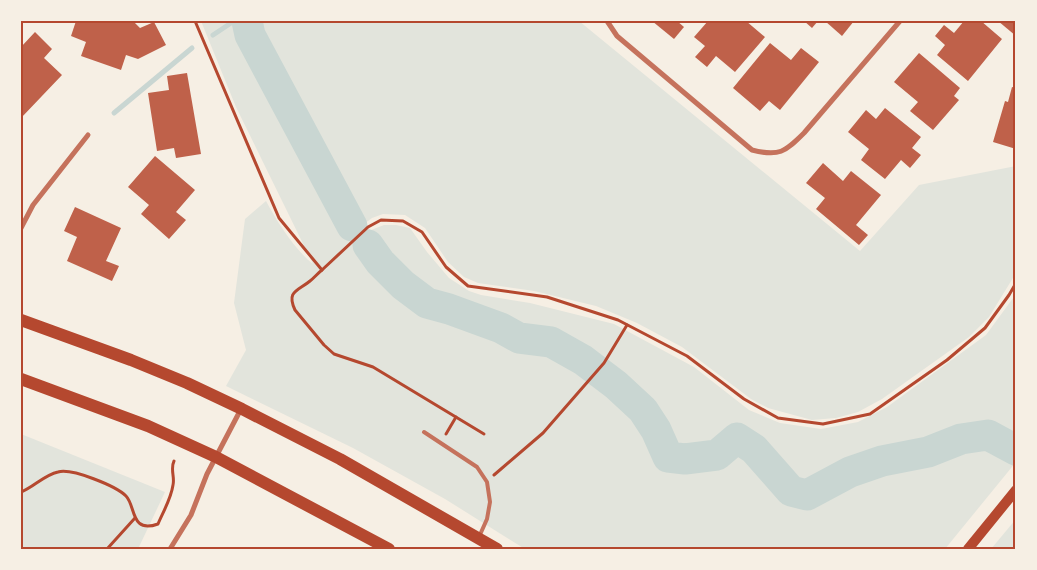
<svg xmlns="http://www.w3.org/2000/svg" width="1037" height="570" font-family="'Golos Text',sans-serif">
<style>
.green{fill:#e2e4dc}
.lines{fill:none;stroke-linecap:round;stroke-linejoin:round}
.stream{stroke:#c9d6d2;stroke-width:5}
.river{stroke:#c9d6d2;stroke-width:31}
.building{fill:#bf614a}
.path{stroke:#b5482f;stroke-width:3}
.service{stroke:#c5725c;stroke-width:4}
.minor{stroke:#c5725c;stroke-width:5}
.secondary{stroke:#b5482f;stroke-width:10}
.primary{stroke:#b5482f;stroke-width:12}
.neatline{fill:none;stroke:#b5482f;stroke-width:2}
</style>
<rect width="100%" height="100%" fill="#f6efe4"/>
<g class="green">
<path d="M201,21H579L860,251L919,185L1016,166V273L989,317L969,337L882,399L858,412L836,418L812,420L768,408L751,399L682,347L637,323L596,306L534,291L478,283L464,277L448,262L425,228L405,215L383,214L372,218L364,224L371,230L384,225H396L410,228L427,252L449,278L469,291L481,295L530,303L614,324L694,367L749,410L780,423L821,429L858,422L887,407L986,335L1016,294V462L945,549H525L445,499L353,448L226,386L246,350L234,303L245,219L266,201C277,222 296,251 313,264L236,107Z"/>
<polygon points="21,434 165,492 138,549 21,549"/>
<polygon points="1016,519 1016,549 991,549"/>
</g>
<g class="lines">
<g class="stream">
<polyline points="213,35 234,21"/>
<polyline points="114,113 192,48"/>
</g>
<g class="river">
<polyline points="247,21 250,35 352,226"/>
<polyline points="368,245 380,262 403,285 427,303 449,309 501,328 519,338 551,342 583,360 616,385 643,410 656,430 668,457 685,459 717,455 737,438 754,449 791,491 807,495 850,472 882,461 928,452 961,439 988,435 1016,450"/>
</g>
</g>
<g class="building">
<polygon points="76,21 133,21 140,28 154,22 166,45 138,59 126,55 121,70 81,56 86,42 71,36"/>
<polygon points="652,21 677,21 684,27 674,39"/>
<polygon points="708,21 746,21 765,37 735,72 716,56 707,67 695,57 705,46 694,37"/>
<polygon points="804,21 818,21 812,28"/>
<polygon points="825,21 854,21 842,36"/>
<polygon points="964,21 981,21 1002,39 968,81 937,55 945,45 935,36 944,25 954,33"/>
<polygon points="998,21 1016,21 1016,36"/>
<polygon points="35,32 52,49 44,58 62,75 21,118 21,47"/>
<polygon points="770,43 791,60 801,48 819,62 780,110 769,101 760,111 733,88"/>
<polygon points="919,53 960,88 954,96 959,100 933,130 910,111 918,102 894,82"/>
<polygon points="187,73 201,154 176,158 174,148 157,151 148,93 169,90 167,76"/>
<polygon points="1012,87 1016,88 1016,149 993,142 1005,101 1008,102"/>
<polygon points="885,108 921,137 912,148 921,155 910,168 901,160 885,179 861,160 869,149 848,132 866,110 876,119"/>
<polygon points="155,156 195,190 176,212 186,220 169,239 141,214 149,205 128,187"/>
<polygon points="823,163 843,181 851,171 881,195 856,225 868,235 859,245 816,209 825,198 806,183"/>
<polygon points="75,207 121,228 106,261 119,266 112,281 67,261 77,237 64,231"/>
</g>
<g class="lines">
<g class="path">
<polyline points="195,21 279,218 322,270 368,227 381,220 403,221 422,232 446,267 468,286 547,297 618,320 687,356 744,399 778,418 823,424 870,414 947,360 985,328 1009,295 1016,283"/>
<path d="M322,270C318,273 314,278 310,281C298,291 286,291 295,310L324,345L334,354L373,367L484,434"/>
<polyline points="446,434 456,417"/>
<polyline points="494,475 543,433 604,363 627,325"/>
<path d="M21,492C34,487 44,475 58,472C72,468 116,486 126,496C136,506 130,534 158,524C163,512 171,499 173,485C175,477 170,469 174,461"/>
<polyline points="107,549 135,518"/>
</g>
<polyline class="service" points="424,432 477,467 487,482 490,502 487,519 479,537"/>
<g class="minor">
<path d="M607,21L617,36L752,150C779,157 785,152 804,133L900,21"/>
<polyline points="21,228 33,205 88,135"/>
<polyline points="170,549 191,515 207,474 241,409"/>
</g>
<polyline class="secondary" points="968,549 1016,490"/>
<g class="primary">
<polyline points="21,320 131,360 187,383 242,409 340,459 497,549"/>
<polyline points="21,379 148,426 216,457 389,549"/>
</g>
</g>
<rect width="1037" height="570" fill="none" stroke="#f6efe4" stroke-width="45"/>
<rect x="22" y="22" width="992" height="526" class="neatline"/>
</svg>
